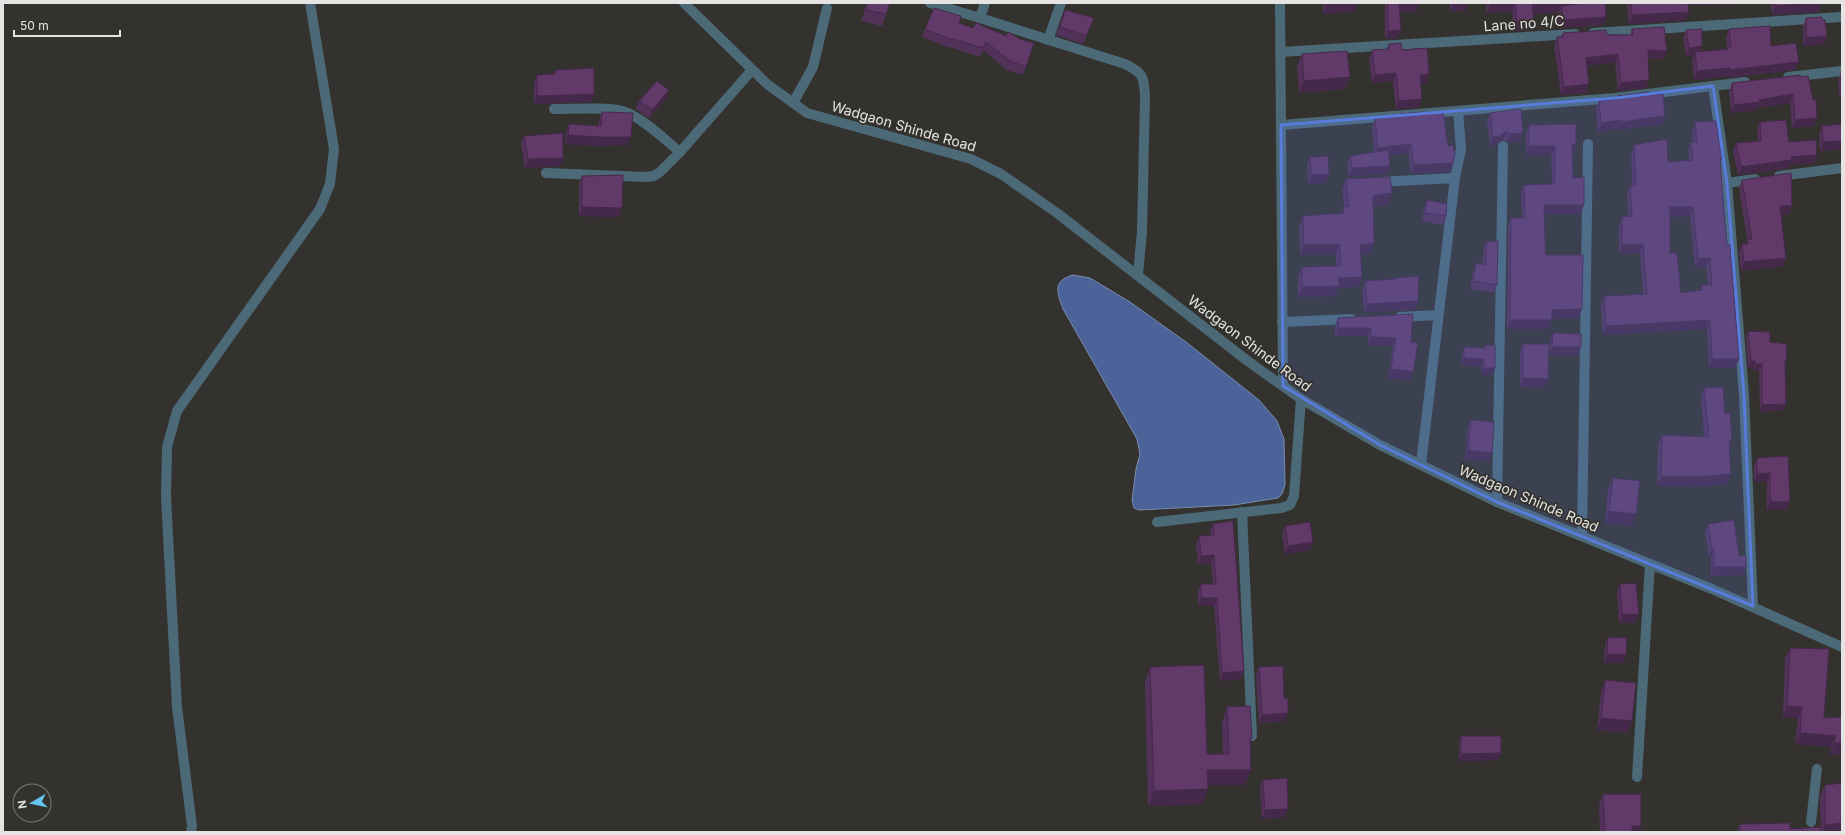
<svg xmlns="http://www.w3.org/2000/svg" width="1845" height="835" font-family="Inter,sans-serif">
<style>
.water{fill:#4b6398;stroke:#7a8aae}
.lines{fill:none;stroke-linecap:round;stroke-linejoin:round}
.minor{stroke:#4c6977;stroke-width:10}
.tertiary{stroke:#4c6977;stroke-width:10}
.wall{fill:#53325a;fill-rule:evenodd}
.shaded-wall{fill:#44294a}
.building{fill:#613a69;stroke:#44294a;fill-rule:evenodd}
.marked{fill:#597bdb;fill-opacity:0.2;stroke:#597bdb;stroke-width:3;stroke-linejoin:round}
.labels{text-anchor:middle;dominant-baseline:central;stroke-width:3.5;stroke-linejoin:round;paint-order:stroke}
.street-label{font-size:14px;fill:#e6e4e2;stroke:#34322e}
</style>
<rect width="100%" height="100%" fill="#34322e"/>
<path class="water" d="M1073,275L1090,278L1130,302L1186,342L1259,400L1277,421L1284,439L1285,485L1282,494L1278,498L1234,505L1139,510L1134,508L1132,500L1136,469L1140,454L1137,439L1063,309C1057,292 1052,281 1073,275Z"/>
<g class="lines">
<g class="minor">
<polyline points="930,3 980,18"/>
<path d="M985,3L980,18L1125,64C1143,73 1144,76 1145,96L1142,231L1138,274"/>
<polyline points="1280,3 1283,386"/>
<polyline points="1593,33 1842,17"/>
<polyline points="1048,40 1061,3"/>
<polyline points="1280,52 1575,34"/>
<polyline points="1788,77 1842,71"/>
<polyline points="1713,86 1727,183 1744,395 1753,606"/>
<polyline points="793,103 813,67 827,8"/>
<path d="M554,109C572,109 613,106 628,113C647,122 664,139 680,152"/>
<polyline points="1281,125 1615,98 1745,82"/>
<polyline points="546,173 646,177 654,176 660,172 680,152 752,70"/>
<polyline points="1779,176 1842,168"/>
<polyline points="1377,182 1455,178"/>
<polyline points="1727,183 1755,179"/>
<polyline points="1400,317 1438,315"/>
<polyline points="1282,322 1351,319"/>
<polyline points="1421,464 1455,178 1461,149 1458,111"/>
<polyline points="1497,502 1503,146"/>
<polyline points="1242,512 1252,736"/>
<polyline points="1157,522 1281,508 1290,505 1294,496 1301,399"/>
<polyline points="1582,536 1588,144"/>
<polyline points="1637,777 1650,564"/>
<polyline points="1811,822 1817,769"/>
<polyline points="191,832 192,826 177,707 166,497 167,447 177,411 320,209 330,184 334,149 310,3"/>
</g>
<polyline class="tertiary" points="684,3 767,84 807,113 971,159 1001,174 1057,213 1249,362 1301,399 1380,445 1497,502 1712,589 1842,647"/>
</g>
<g class="wall">
<polygon points="867,3 890,3 882,26 861,21"/>
<polygon points="1323,3 1357,3 1354,11 1323,14"/>
<polygon points="1385,3 1419,3 1416,12 1400,12 1398,38 1385,39"/>
<polygon points="1450,3 1468,3 1465,11 1450,11"/>
<polygon points="1486,3 1568,3 1568,5 1606,17 1603,25 1559,28 1558,14 1559,12 1533,14 1534,21 1530,30 1514,31 1512,11 1487,13"/>
<polygon points="1628,3 1742,3 1742,4 1688,5 1686,20 1629,24 1627,6"/>
<polygon points="1771,3 1821,3 1818,12 1772,15"/>
<polygon points="1065,10 1094,18 1083,44 1056,35"/>
<polygon points="1806,18 1822,20 1827,36 1824,44 1803,46 1803,26"/>
<polygon points="959,23 1026,67 1023,75 1007,70 983,50 980,57 950,47 950,48 922,37 925,29"/>
<polygon points="1632,29 1664,59 1648,58 1646,88 1618,91 1615,62 1586,66 1586,93 1561,95 1554,46 1557,37 1561,37 1563,33 1630,35"/>
<polygon points="1729,29 1771,46 1795,70 1727,78 1727,76 1694,80 1692,61 1694,55 1686,56 1683,38 1686,30 1702,46 1700,52 1727,49 1727,48 1726,38"/>
<polygon points="1389,44 1402,50 1429,74 1426,83 1420,83 1419,107 1396,109 1393,81 1372,83 1369,59 1372,50 1387,49"/>
<polygon points="1302,54 1350,77 1345,89 1299,93 1297,66"/>
<polygon points="555,70 591,102 534,104 534,83 537,75 553,74"/>
<polygon points="1841,72 1842,72 1842,98 1840,98 1838,81"/>
<polygon points="1800,75 1814,126 1792,128 1790,103 1757,108 1757,110 1731,113 1729,91 1732,83"/>
<polygon points="1650,95 1665,116 1662,124 1618,130 1618,128 1598,132 1596,110 1599,101 1616,100 1618,96"/>
<polygon points="666,99 649,118 636,109 639,101"/>
<polygon points="602,112 628,145 596,146 565,144 566,132 569,124 598,126 599,120"/>
<polygon points="1490,113 1520,141 1508,142 1503,140 1497,144 1490,146 1487,122"/>
<polygon points="1400,114 1423,114 1450,172 1411,173 1408,153 1389,155 1387,174 1349,176 1347,164 1350,156 1374,152 1372,127 1375,119 1400,116"/>
<path d="M1695,122L1722,159L1720,163L1724,213L1739,359L1735,368H1709L1707,329L1603,335L1601,305L1604,296L1643,294L1640,253L1619,254V226L1622,217L1628,216L1627,195L1630,186H1632L1631,155L1634,145L1668,162L1689,160L1688,151L1691,142H1693L1692,132ZM1690,216L1695,268L1706,267L1708,285H1702L1700,291L1681,293L1670,253V217Z"/>
<polygon points="1760,122 1789,142 1817,155 1814,163 1790,165 1789,168 1738,175 1733,151 1736,143 1758,141 1757,131"/>
<polygon points="1842,124 1842,149 1820,151 1819,134 1822,126"/>
<polygon points="1529,125 1573,154 1572,154 1573,178 1584,205 1580,214 1544,214 1545,242 1546,255 1579,318 1552,319 1549,329 1507,329 1508,227 1511,218 1522,218 1521,193 1524,185 1552,184 1552,183 1551,155 1526,155 1526,134"/>
<polygon points="524,136 563,158 560,166 525,168 521,144"/>
<polygon points="1310,157 1326,183 1308,184 1307,165"/>
<polygon points="582,176 619,217 579,216 579,184"/>
<polygon points="1346,179 1389,204 1373,206 1374,243 1370,254 1361,255 1362,277 1358,287 1338,288 1335,296 1298,297 1298,278 1302,267 1336,266 1336,255 1300,255 1299,227 1303,216 1341,214 1343,207 1344,207 1342,190"/>
<polygon points="1742,180 1792,206 1789,214 1781,214 1783,266 1741,271 1739,253 1742,244 1746,244 1747,239 1739,188"/>
<polygon points="1427,200 1446,216 1443,225 1422,221 1424,209"/>
<polygon points="1486,242 1497,285 1494,293 1470,289 1473,272 1476,263 1483,265 1483,251"/>
<polygon points="1396,278 1418,301 1415,310 1364,312 1362,289 1365,281 1396,279"/>
<polygon points="1413,314 1411,342 1410,380 1388,378 1393,346 1368,346 1368,336 1335,336 1335,326 1338,318"/>
<polygon points="1748,331 1770,342 1785,365 1783,410 1760,412 1759,370 1753,371 1753,367 1748,368 1746,338"/>
<polygon points="1553,333 1578,355 1549,355 1550,341"/>
<polygon points="1523,344 1545,387 1520,387 1520,352"/>
<polygon points="1486,345 1495,368 1493,375 1481,375 1482,366 1461,365 1462,354 1464,347 1484,348"/>
<polygon points="1704,388 1725,414 1732,441 1729,449 1727,484 1695,487 1657,486 1658,445 1662,435 1704,437 1701,398"/>
<polygon points="1471,420 1489,461 1465,459 1468,428"/>
<polygon points="1788,456 1787,510 1767,510 1767,481 1754,482 1754,466 1757,458"/>
<polygon points="1613,478 1632,526 1605,523 1608,490"/>
<polygon points="1213,524 1244,671 1241,679 1220,681 1214,606 1198,606 1198,592 1201,584 1213,584 1211,563 1198,564 1196,544 1199,536 1210,535 1210,531"/>
<polygon points="1708,524 1746,567 1743,575 1711,576 1711,557 1709,557 1705,532"/>
<polygon points="1285,526 1313,542 1310,550 1285,554 1282,534"/>
<polygon points="1620,584 1636,622 1619,623 1617,592"/>
<polygon points="1842,592 1842,604 1841,594"/>
<polygon points="1608,637 1623,663 1604,663 1605,645"/>
<polygon points="1790,648 1824,718 1842,717 1842,754 1830,755 1831,747 1795,744 1798,718 1783,717 1785,659"/>
<polygon points="1150,667 1207,754 1223,754 1222,722 1227,707 1252,738 1250,744 1245,785 1208,785 1202,804 1148,806 1145,682"/>
<polygon points="1259,667 1284,698 1288,713 1285,721 1259,723 1256,675"/>
<polygon points="1605,680 1628,733 1597,730 1601,693"/>
<polygon points="1461,736 1501,753 1498,760 1459,761 1459,743"/>
<polygon points="1263,780 1285,817 1262,819 1260,788"/>
<polygon points="1825,785 1842,832 1821,832 1820,796"/>
<polygon points="1603,794 1641,826 1639,832 1600,832 1599,805"/>
<polygon points="1740,824 1790,829 1821,832 1737,832"/>
</g>
<g class="shaded-wall">
<polygon points="1357,3 1354,11 1323,14 1326,5"/>
<polygon points="1419,3 1416,12 1396,12 1399,4"/>
<polygon points="1453,3 1468,3 1465,11 1450,11"/>
<polygon points="1502,3 1515,3 1512,11 1487,13 1490,4"/>
<polygon points="1561,3 1568,3 1565,11 1562,6 1559,12 1529,14 1532,5"/>
<polygon points="1685,3 1742,3 1742,4 1684,5"/>
<polygon points="1821,3 1818,12 1772,15 1775,6"/>
<polygon points="1689,12 1686,20 1629,24 1632,15"/>
<polygon points="1606,17 1603,25 1559,28 1562,20"/>
<polygon points="1534,21 1530,30 1514,31 1517,22"/>
<polygon points="1401,30 1398,38 1385,39 1388,31"/>
<polygon points="1827,36 1824,44 1803,46 1806,38"/>
<polygon points="1702,46 1699,54 1695,52 1694,55 1686,56 1689,48"/>
<polygon points="1648,50 1667,51 1664,59 1645,58"/>
<polygon points="1618,54 1615,62 1583,66 1586,58"/>
<polygon points="1799,62 1795,70 1727,78 1730,70"/>
<polygon points="1730,68 1727,76 1694,80 1697,71"/>
<polygon points="1396,73 1393,81 1372,83 1375,75"/>
<polygon points="1429,74 1426,83 1417,84 1420,75"/>
<polygon points="1350,77 1345,89 1299,93 1304,81"/>
<polygon points="1649,80 1646,88 1618,91 1621,83"/>
<polygon points="1589,84 1586,93 1561,95 1564,87"/>
<polygon points="669,90 666,99 649,118 652,110"/>
<polygon points="1842,91 1842,98 1840,98"/>
<polygon points="594,94 591,102 534,104 537,96"/>
<polygon points="1793,94 1790,103 1757,108 1757,110 1731,113 1734,105"/>
<polygon points="1422,99 1419,107 1396,109 1399,101"/>
<polygon points="1665,116 1662,124 1618,130 1621,122"/>
<polygon points="1817,118 1814,126 1792,128 1795,120"/>
<polygon points="1621,120 1618,128 1598,132 1601,123"/>
<polygon points="1506,131 1503,140 1497,144 1490,146 1493,137"/>
<polygon points="1523,133 1520,141 1508,142 1511,134"/>
<polygon points="568,135 631,137 628,145 596,146 565,144"/>
<polygon points="1842,141 1842,149 1820,151 1823,142"/>
<polygon points="1411,144 1408,153 1375,157 1378,148"/>
<polygon points="1572,145 1576,145 1573,154 1569,154"/>
<polygon points="1529,146 1555,146 1551,155 1526,155"/>
<polygon points="1817,155 1814,163 1790,165 1789,168 1738,175 1741,167 1791,157"/>
<polygon points="563,158 560,166 525,168 528,159"/>
<polygon points="1453,163 1450,172 1411,173 1414,165"/>
<polygon points="1390,166 1387,174 1349,176 1352,168"/>
<polygon points="1329,174 1326,183 1308,184 1311,175"/>
<polygon points="1392,193 1389,204 1369,207 1373,196"/>
<polygon points="1544,205 1584,205 1580,214 1541,214"/>
<polygon points="1780,206 1792,206 1789,214 1777,215"/>
<polygon points="582,207 622,208 619,217 579,216"/>
<polygon points="1670,207 1693,207 1690,216 1666,217"/>
<polygon points="1374,243 1370,254 1356,255 1360,245"/>
<polygon points="1340,244 1336,255 1300,255 1304,245"/>
<polygon points="1643,244 1640,253 1619,254 1622,245"/>
<polygon points="1710,258 1706,267 1695,268 1698,259"/>
<polygon points="1786,258 1783,266 1741,271 1744,262"/>
<polygon points="1362,277 1358,287 1338,288 1335,296 1298,297 1302,287 1339,278"/>
<polygon points="1418,301 1415,310 1364,312 1367,304"/>
<polygon points="1582,309 1579,318 1549,319 1552,310"/>
<polygon points="1510,320 1552,320 1549,329 1507,329"/>
<polygon points="1710,320 1707,329 1603,335 1606,326"/>
<polygon points="1338,328 1371,328 1368,336 1335,336"/>
<polygon points="1371,337 1396,338 1393,346 1368,346"/>
<polygon points="1552,347 1581,347 1578,355 1549,355"/>
<polygon points="1464,358 1484,359 1482,366 1461,365"/>
<polygon points="1712,359 1739,359 1735,368 1709,368"/>
<polygon points="1751,361 1755,361 1753,367 1748,368"/>
<polygon points="1756,364 1762,364 1759,370 1753,371"/>
<polygon points="1484,368 1495,368 1493,375 1481,375"/>
<polygon points="1391,369 1413,372 1410,380 1388,378"/>
<polygon points="1523,378 1548,379 1545,387 1520,387"/>
<polygon points="1786,404 1783,410 1760,412 1762,405"/>
<polygon points="1729,441 1732,441 1728,451"/>
<polygon points="1468,450 1492,453 1489,461 1465,459"/>
<polygon points="1770,473 1767,481 1754,482 1757,474"/>
<polygon points="1731,474 1727,484 1695,487 1657,486 1661,476"/>
<polygon points="1770,502 1790,502 1787,510 1767,510"/>
<polygon points="1609,511 1636,514 1632,526 1605,523"/>
<polygon points="1313,542 1310,550 1285,554 1288,546"/>
<polygon points="1712,549 1714,549 1711,557 1709,557"/>
<polygon points="1214,555 1211,563 1198,564 1201,556"/>
<polygon points="1714,567 1746,567 1743,575 1711,576"/>
<polygon points="1201,598 1217,598 1214,606 1198,606"/>
<polygon points="1639,614 1636,622 1619,623 1622,615"/>
<polygon points="1607,654 1626,655 1623,663 1604,663"/>
<polygon points="1244,671 1241,679 1220,681 1222,673"/>
<polygon points="1787,706 1802,707 1798,718 1783,717"/>
<polygon points="1288,713 1285,721 1259,723 1262,715"/>
<polygon points="1601,718 1632,721 1628,733 1597,730"/>
<polygon points="1800,733 1836,736 1831,747 1795,744"/>
<polygon points="1834,743 1842,743 1842,754 1830,755"/>
<polygon points="1501,753 1498,760 1459,761 1461,754"/>
<polygon points="1207,770 1251,770 1245,785 1202,785"/>
<polygon points="1208,789 1202,804 1148,806 1154,791"/>
<polygon points="1288,809 1285,817 1262,819 1265,810"/>
<polygon points="1842,823 1842,832 1823,832 1825,825"/>
<polygon points="1632,826 1641,826 1639,832 1630,832"/>
</g>
<g class="building">
<polygon points="868,3 890,3 886,14 866,10"/>
<polygon points="1326,3 1355,3 1326,5"/>
<polygon points="1388,3 1419,3 1399,4 1401,30 1388,31"/>
<polygon points="1515,3 1561,3 1532,5 1534,21 1517,22"/>
<polygon points="1583,3 1605,3 1606,17 1562,20 1562,6"/>
<polygon points="1631,3 1688,3 1689,12 1632,15"/>
<polygon points="1775,3 1821,3 1775,6"/>
<polygon points="934,8 961,16 959,23 973,28 976,23 1006,36 1008,32 1020,39 1034,43 1026,67 1010,61 986,42 983,48 953,39 953,40 925,29"/>
<polygon points="1065,10 1094,18 1086,36 1060,27"/>
<polygon points="1822,17 1822,20 1825,20 1827,36 1806,38 1806,18"/>
<polygon points="1770,26 1771,46 1796,43 1799,62 1730,70 1730,68 1697,71 1695,52 1728,49 1728,47 1731,46 1729,29"/>
<polygon points="1664,27 1667,51 1648,50 1649,80 1621,83 1618,54 1586,58 1589,84 1564,87 1557,37 1563,37 1563,33 1606,30 1607,35 1633,35 1632,29"/>
<polygon points="1702,29 1702,46 1689,48 1686,30"/>
<polygon points="1401,43 1402,50 1427,48 1429,74 1420,75 1422,99 1399,101 1396,73 1375,75 1372,50 1389,49 1389,44"/>
<polygon points="1347,51 1350,77 1304,81 1302,54"/>
<polygon points="594,68 594,94 537,96 537,75 555,74 555,70"/>
<polygon points="1800,75 1800,77 1808,76 1813,100 1816,99 1817,118 1795,120 1793,94 1759,100 1760,102 1734,105 1732,83"/>
<polygon points="657,81 669,90 652,110 639,101"/>
<polygon points="1649,92 1650,95 1663,94 1665,116 1621,122 1621,120 1601,123 1599,101 1618,99 1618,96"/>
<polygon points="1521,109 1523,133 1511,134 1506,131 1500,136 1493,137 1490,113"/>
<polygon points="602,112 633,113 631,137 599,137 568,135 569,124 601,126"/>
<polygon points="1423,112 1423,114 1443,112 1448,146 1453,145 1455,154 1453,163 1414,165 1411,144 1378,148 1375,119 1401,116 1400,114"/>
<polygon points="1786,120 1789,142 1816,140 1817,155 1791,157 1792,160 1741,167 1736,143 1761,141 1760,122"/>
<path d="M1716,121L1722,159H1720L1724,213L1727,245H1730L1739,359H1712L1710,320L1606,326L1604,296L1647,294L1643,244L1622,245V217L1632,216L1630,186H1636L1634,145L1667,139L1668,162L1693,160L1691,142H1697L1695,122ZM1670,207H1693L1698,259L1710,258L1712,285H1702V290L1681,293L1677,253H1670Z"/>
<polygon points="1576,124 1576,145 1572,145 1573,178 1584,177 1584,205 1544,205 1545,242 1546,255 1583,255 1582,309 1552,310 1552,320 1510,320 1511,218 1525,218 1524,185 1554,184 1554,178 1555,178 1555,146 1529,146 1529,125"/>
<polygon points="1842,124 1842,141 1823,142 1822,126"/>
<polygon points="563,133 563,158 528,159 524,136"/>
<polygon points="1388,150 1390,166 1352,168 1350,156"/>
<polygon points="1328,156 1329,174 1311,175 1310,157"/>
<polygon points="1791,173 1792,206 1780,206 1786,258 1744,262 1742,244 1748,244 1747,239 1752,239 1742,180"/>
<polygon points="623,175 622,208 582,207 582,176"/>
<polygon points="1390,177 1392,193 1373,196 1374,243 1360,245 1362,277 1339,278 1339,286 1302,287 1302,267 1340,266 1340,244 1304,245 1303,216 1344,213 1343,207 1349,206 1346,179"/>
<polygon points="1427,200 1447,204 1446,216 1425,213"/>
<polygon points="1498,241 1497,285 1473,281 1476,263 1486,265 1486,242"/>
<polygon points="1419,276 1418,301 1367,304 1365,281 1396,279 1396,278"/>
<polygon points="1413,314 1411,342 1418,343 1413,372 1391,369 1396,338 1371,337 1371,328 1338,328 1338,318"/>
<polygon points="1748,331 1770,332 1770,342 1787,344 1786,361 1785,361 1786,404 1762,405 1762,364 1756,364 1755,361 1751,361"/>
<polygon points="1553,333 1581,334 1581,347 1552,347"/>
<polygon points="1523,344 1549,344 1548,379 1523,378"/>
<polygon points="1486,345 1495,345 1495,368 1484,368 1484,359 1464,358 1464,347 1485,348"/>
<polygon points="1723,387 1725,414 1730,413 1732,441 1729,441 1731,474 1698,477 1661,476 1662,435 1709,437 1704,388"/>
<polygon points="1471,420 1494,422 1492,453 1468,450"/>
<polygon points="1788,456 1790,502 1770,502 1770,473 1757,474 1757,458"/>
<polygon points="1613,478 1640,481 1636,514 1609,511"/>
<polygon points="1734,520 1739,556 1746,556 1746,567 1714,567 1714,549 1712,549 1708,524"/>
<polygon points="1233,521 1244,671 1222,673 1217,598 1201,598 1201,584 1216,584 1214,555 1201,556 1199,536 1214,535 1213,524"/>
<polygon points="1310,522 1313,542 1288,546 1285,526"/>
<polygon points="1636,583 1639,614 1622,615 1620,584"/>
<polygon points="1608,637 1627,638 1626,655 1607,654"/>
<polygon points="1790,648 1829,649 1824,718 1842,717 1842,743 1834,743 1836,736 1800,733 1802,707 1787,706"/>
<polygon points="1204,665 1207,754 1229,754 1227,707 1250,706 1252,738 1250,738 1251,770 1207,770 1208,789 1154,791 1150,667"/>
<polygon points="1283,666 1284,698 1288,698 1288,713 1262,715 1259,667"/>
<polygon points="1605,680 1636,683 1632,721 1601,718"/>
<polygon points="1461,736 1501,736 1501,753 1461,754"/>
<polygon points="1287,778 1288,809 1265,810 1263,780"/>
<polygon points="1842,783 1842,823 1825,825 1825,785"/>
<polygon points="1603,794 1641,794 1641,826 1632,826 1632,832 1605,832"/>
<polygon points="1790,823 1790,829 1820,827 1821,832 1740,832 1740,824"/>
</g>
<path class="marked" d="M1713,86L1727,183L1744,395L1753,606L1497,502L1380,445L1283,386L1281,125L1615,98Z"/>
<g class="labels">
<g class="street-label">
<text transform="translate(1524 23) rotate(-4)">Lane no 4/C</text>
<text transform="translate(904 126) rotate(16)">Wadgaon Shinde Road</text>
<text transform="translate(1250 343) rotate(37)">Wadgaon Shinde Road</text>
<text transform="translate(1529 498) rotate(23)">Wadgaon Shinde Road</text>
</g>
</g>
<rect width="1845" height="835" fill="none" stroke="#e6e4e2" stroke-width="8"/>
<g transform="translate(32 803) rotate(261)"><circle r="19" fill="#34322e" stroke="#7b7976"/>
<path d="M0-3L7 15L0 10L-7 15Z" fill="#67c4ef"/>
<text y="-6" font-size="11" font-weight="bold" text-anchor="middle" fill="#e6e4e2">N</text>
</g>
<path d="M14 30v6h106v-6" fill="none" stroke="#e6e4e2" stroke-width="2"/>
<text x="20" y="30" font-size="12" fill="#e6e4e2" stroke="#34322e" stroke-width="3" paint-order="stroke">50 m</text>
</svg>
